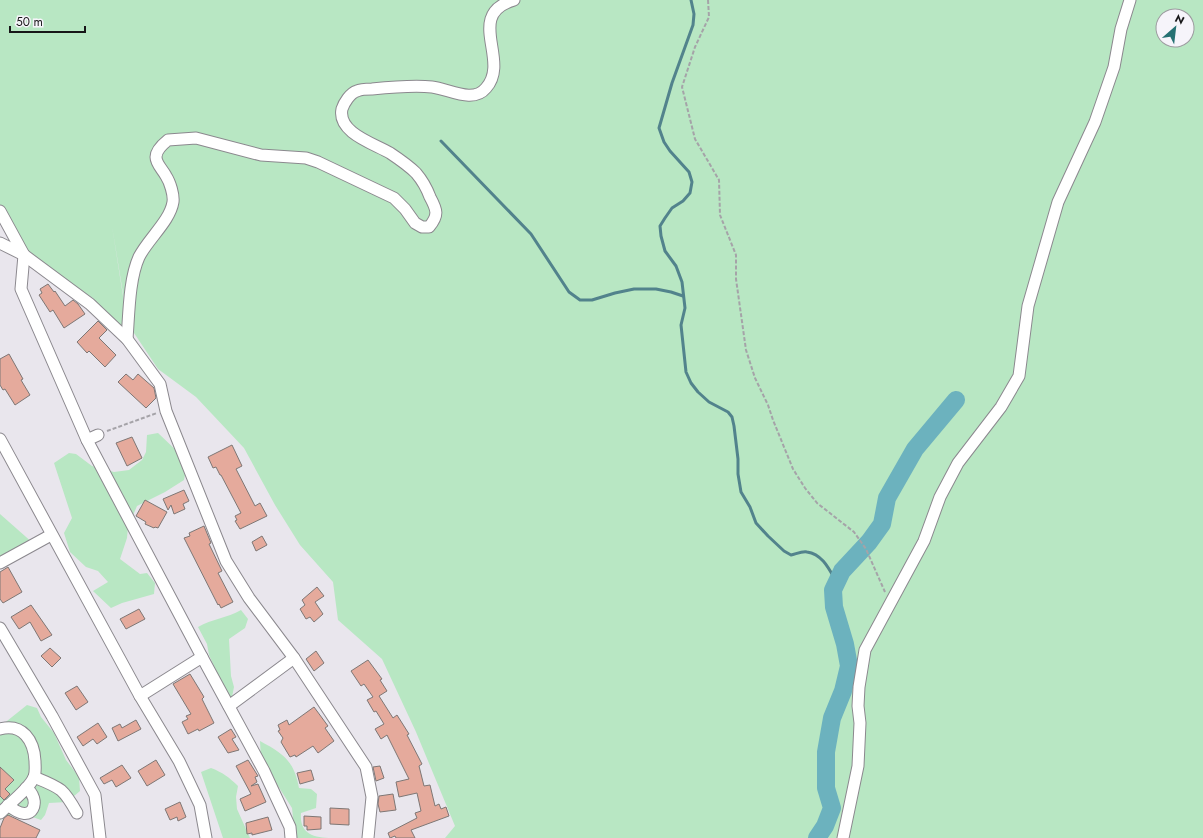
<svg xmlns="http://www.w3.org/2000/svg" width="1203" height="838" font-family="Jost,sans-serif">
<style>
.green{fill:#b8e7c3;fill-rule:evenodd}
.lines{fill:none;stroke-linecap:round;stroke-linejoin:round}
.stream{stroke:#52838c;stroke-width:3}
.river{stroke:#6cb2be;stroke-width:18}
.building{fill:#e5aa9c;stroke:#7e7775}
.minor-casing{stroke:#8b888e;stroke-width:13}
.path{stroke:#a5a3a8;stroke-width:2;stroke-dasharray:4 2;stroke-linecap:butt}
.minor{stroke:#fff;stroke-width:11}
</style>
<rect width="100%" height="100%" fill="#e9e6ed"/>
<g class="green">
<path d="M0,0H1203V838H445L455,826L416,732L382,659L338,620L333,582L300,545L275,505L244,448L196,397L158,369L128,324L112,226L128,328L123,335L96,304L93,298L36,264L0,216ZM1163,16H1187V40H1163Z"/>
<polygon points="158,433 180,454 186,470 184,480 165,492 137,506 128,527 127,538 120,559 140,574 147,573 155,583 154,594 122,603 111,608 93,591 108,582 98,571 86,567 70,552 64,533 72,518 54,463 69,453 76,454 92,466 114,472 129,470 142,460 146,452 147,435"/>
<polygon points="0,514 34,544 0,564"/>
<path d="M241,610L248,619L245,628L229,639L231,676L234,687L232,697L226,696L219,677L209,655L207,644L198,627C212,619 227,618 241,610Z"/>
<path d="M27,705L37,708L41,717L54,733L66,760L79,777L80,791L67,802L49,803L45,815L41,820C28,815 13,811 0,820V725L7,721Z"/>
<path d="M260,741C284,754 294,761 299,788L311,789L317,794L316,808L301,813C299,836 317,838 335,838H295L292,808L261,759Z"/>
<path d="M211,768C222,772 230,778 238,786L236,797L237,809L250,838H223L201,772Z"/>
</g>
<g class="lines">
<g class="stream">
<path d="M691,0L694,14L693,25L672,83L659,128L664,142L670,151L689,172L692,182L690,193L683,201L672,208L665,218L660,226L661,236L665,251L676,266L682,282L685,308L681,325L686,372L691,383L698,392L709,402L728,412L732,417L734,426L738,459V474L741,492L750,507L756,523L768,536L784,551L791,555C796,554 802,551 807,552C823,554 830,571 837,583"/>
<polyline points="441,141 531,234 569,292 580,300 592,300 615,293 634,289 656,289 671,292 683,296"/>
</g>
<polyline class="river" points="817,838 825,826 832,808 826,788 826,752 832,718 843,691 849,666 845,644 834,607 833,590 842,571 869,542 882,524 887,498 915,449 956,400"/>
</g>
<g class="building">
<polygon points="48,284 54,292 55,291 65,306 73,300 78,304 85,314 64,328 53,310 50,312 39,295 42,293 40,289"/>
<polygon points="98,321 107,330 99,338 116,355 105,367 89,351 87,353 77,342"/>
<polygon points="9,354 23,379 21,380 30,395 15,405 5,389 3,390 0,385 0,359"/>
<polygon points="126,374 133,380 138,374 154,388 156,398 146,408 118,382"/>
<polygon points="132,437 142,458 127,466 116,443"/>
<polygon points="232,445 242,466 236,469 255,506 260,503 267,516 240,529 235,521 237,520 235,516 241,513 221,475 220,475 216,467 213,468 208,457"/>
<polygon points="184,490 189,501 183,504 185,509 174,514 171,505 168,510 163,499"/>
<polygon points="145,500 167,512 158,528 155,527 154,528 145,524 146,522 136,516"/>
<polygon points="204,526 211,543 209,544 222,571 218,573 233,602 221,608 219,604 218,605 184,538 190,536 189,533"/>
<polygon points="262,536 267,545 256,551 252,542"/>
<polygon points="8,567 22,592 3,603 0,599 0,572"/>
<polygon points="317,587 324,596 315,602 323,614 314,622 310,617 306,619 300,609 305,605 302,600"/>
<polygon points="31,605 52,635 41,641 30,622 19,629 11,617"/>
<polygon points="139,609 145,619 126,629 120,619"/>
<polygon points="50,648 61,658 52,667 41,656"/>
<polygon points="316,651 324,663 314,671 306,659"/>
<polygon points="368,660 382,679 380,680 387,691 379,696 393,718 397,715 409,734 407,735 422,764 419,766 424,786 430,785 435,806 439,804 441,809 446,807 449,816 411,830 415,838 396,838 395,836 390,838 388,833 417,818 415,813 421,811 417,793 399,797 396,782 409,779 387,735 381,739 375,729 384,724 376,711 374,712 367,700 373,697 364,684 361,686 351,671"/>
<polygon points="190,674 204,697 202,699 214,723 199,731 198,729 188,734 182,722 188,719 186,716 191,714 173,684"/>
<polygon points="77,686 88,702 76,710 65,693"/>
<polygon points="314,707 328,726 325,728 334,741 318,753 313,746 296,757 295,755 290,757 281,742 283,738 278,731 280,730 278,725 287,720 289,725"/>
<polygon points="136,720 141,729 118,741 112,728 120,724 122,728"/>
<polygon points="98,723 107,737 97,744 93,739 83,746 77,737"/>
<polygon points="231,729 236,737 232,739 239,750 228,753 218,737"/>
<polygon points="156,760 165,775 147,786 138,771"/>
<polygon points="248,760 258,776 255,777 257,782 251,786 258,784 266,802 245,811 240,799 251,794 236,766"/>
<polygon points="122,765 131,778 116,787 112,780 104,784 100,778"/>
<polygon points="380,766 384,778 376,781 373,767"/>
<polygon points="0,767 14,780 5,789 10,794 4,800 0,796"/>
<polygon points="311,770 314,780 300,784 297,773"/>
<polygon points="393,794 396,810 380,812 378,804 379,796"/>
<polygon points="180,802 186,817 178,821 177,817 170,820 165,809"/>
<polygon points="330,808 349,809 349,825 330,824"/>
<polygon points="8,815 40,830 36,838 0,838 0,828 4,818"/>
<polygon points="304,816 321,817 321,829 307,830 307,826 304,826"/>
<polygon points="268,817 272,830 252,835 252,833 247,834 246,823"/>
</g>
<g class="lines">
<defs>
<g id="minor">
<polyline points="0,211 24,255 21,289 87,440 202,657 264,771 290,827 291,838"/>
<polyline points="0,243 24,255 90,304 127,339 160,384 166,411 226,561 249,598 294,658 366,767 372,797 368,838"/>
<path d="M127,339C129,314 129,279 139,257C148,239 170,221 173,202C174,195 170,182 166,176C163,170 156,164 156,157C156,150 163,144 168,140L196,138L261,155L306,158L318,162L394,198L405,209L415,223L422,227H429C439,215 437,210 430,197C427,189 422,180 416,173C409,166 399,159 390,153C375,144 337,133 342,109C344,103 350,93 357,91C361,89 367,89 372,89C392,87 413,85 432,87C449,89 473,104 486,88C511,60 464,15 514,0"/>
<polyline points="0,439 140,696 179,761 200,805 206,838"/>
<polyline points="87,440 98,435"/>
<polyline points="0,563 51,535"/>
<polyline points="0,628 52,716 95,795 100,838"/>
<polyline points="140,696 202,657"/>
<polyline points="229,706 294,658"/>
<path d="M0,729C23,723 34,741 35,761C35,766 36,772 34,777C30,788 9,804 0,813"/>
<path d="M34,777C61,788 63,788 77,813"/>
<path d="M8,805C34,828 42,798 26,788"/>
<polyline points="843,838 858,766 860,723 858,706 859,687 865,650 924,541 940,497 958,463 1001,407 1019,376 1028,306 1058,202 1095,122 1114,67 1121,29 1130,0"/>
</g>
</defs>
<use href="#minor" class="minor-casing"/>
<g class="path">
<polyline points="708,0 709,17 695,47 682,87 695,139 719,180 720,215 736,255 736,279 746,350 755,378 768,405 773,420 793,469 805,488 817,503 854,532 866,549 885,592"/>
<polyline points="107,431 157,413"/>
</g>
<use href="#minor" class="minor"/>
</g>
<g transform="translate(1175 28) rotate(28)"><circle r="19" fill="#f6f4fa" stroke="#9d9ba0"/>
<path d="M0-3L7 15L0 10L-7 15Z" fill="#267173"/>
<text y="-6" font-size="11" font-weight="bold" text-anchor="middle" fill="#171618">N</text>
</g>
<path d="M10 26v6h75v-6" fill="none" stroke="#171618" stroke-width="2"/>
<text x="16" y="26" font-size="12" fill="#171618" stroke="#f6f4fa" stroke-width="3" paint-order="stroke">50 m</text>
</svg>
